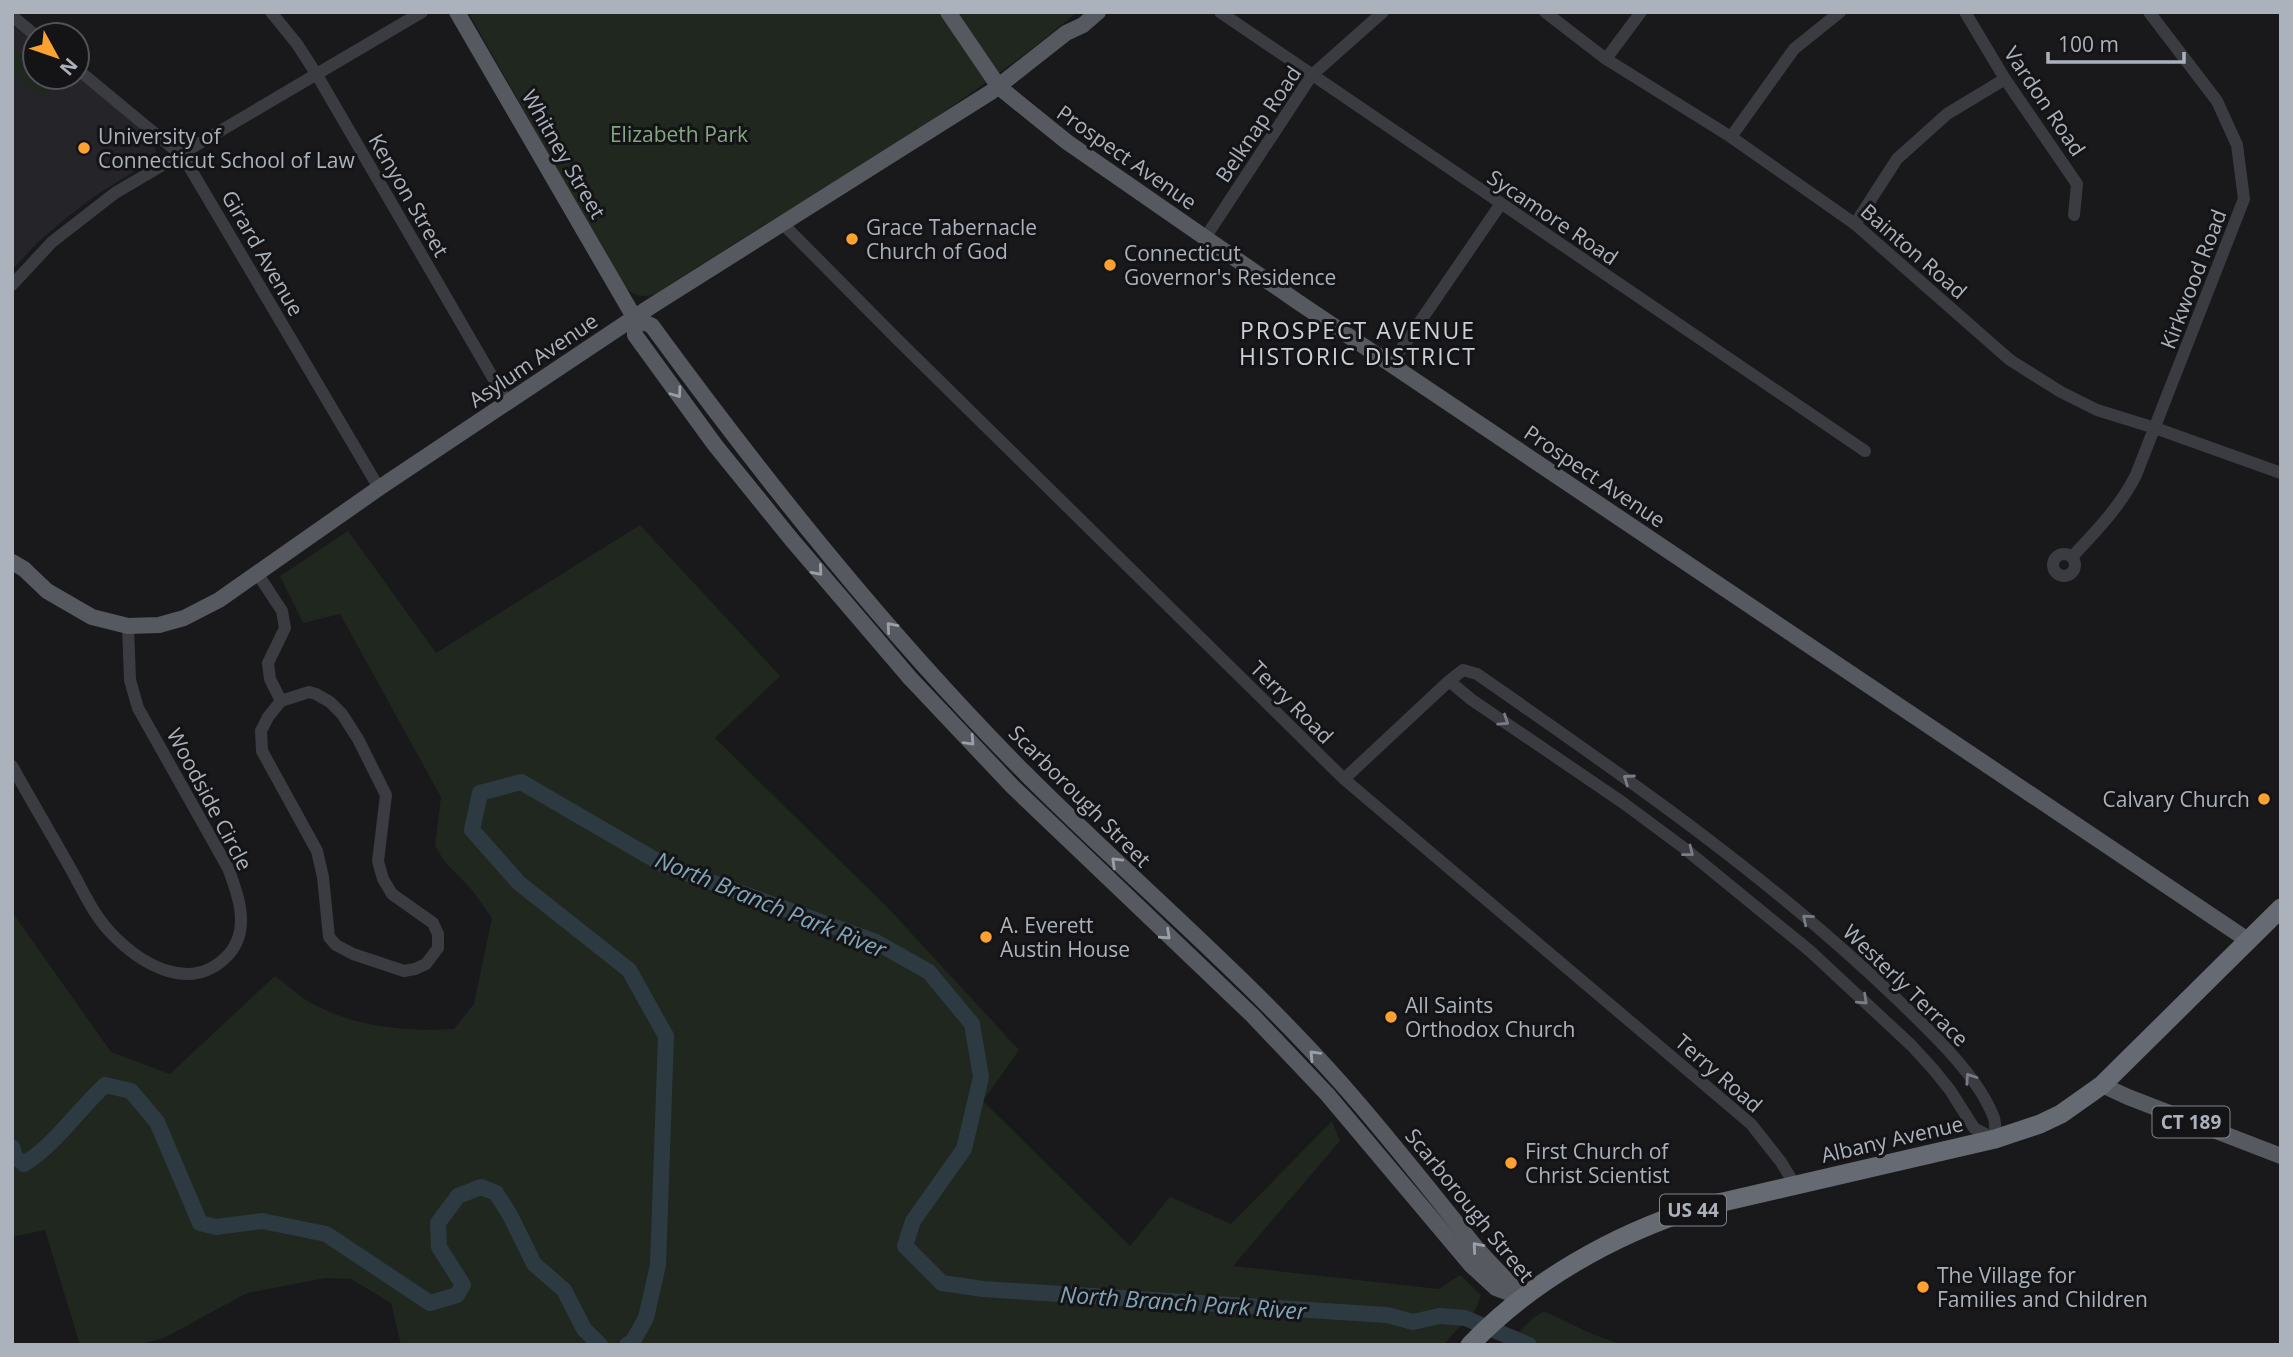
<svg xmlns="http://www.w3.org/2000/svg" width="2293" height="1357" font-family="'Open Sans',sans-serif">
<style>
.built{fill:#252529}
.green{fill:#1f271f}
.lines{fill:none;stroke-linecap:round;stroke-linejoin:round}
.river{stroke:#2e3a41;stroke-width:16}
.minor{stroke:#3a3c41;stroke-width:12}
.major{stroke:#565960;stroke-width:16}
.highway{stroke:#666a72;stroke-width:19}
.oneway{stroke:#9aa0aa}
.oneway2{stroke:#787d85}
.poi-dot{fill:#fda230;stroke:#141417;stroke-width:2.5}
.labels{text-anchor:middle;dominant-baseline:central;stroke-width:6;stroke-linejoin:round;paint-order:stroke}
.shield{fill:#141417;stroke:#7e838a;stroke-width:2}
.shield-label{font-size:19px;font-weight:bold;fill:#abb2bc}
.street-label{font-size:21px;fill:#abb2bc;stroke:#141417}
.park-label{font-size:21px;fill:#83a881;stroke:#141417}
.poi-label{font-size:21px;fill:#abb2bc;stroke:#141417;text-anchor:start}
.neighbourhood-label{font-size:23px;letter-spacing:2px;fill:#ccd0d8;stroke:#141417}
.water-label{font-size:23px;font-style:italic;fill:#80a4b8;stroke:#141417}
</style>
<rect width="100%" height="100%" fill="#19191c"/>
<polygon class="built" points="12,25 35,43 35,77 77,77 141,129 152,139 151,142 156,150 154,159 95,196 66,218 38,242 12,270"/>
<g class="green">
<path d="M468,12H1077C948,122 796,201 656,294C642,298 632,296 623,285Z"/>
<polygon points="12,46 35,65 35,77 49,77 56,83 44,98 12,72"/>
<path d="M640,525L780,676L715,738L887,907L1019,1050L983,1101L1130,1246L1170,1197L1231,1224L1332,1121L1340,1141L1233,1266L1439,1289L1460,1275L1481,1295L1476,1309L1443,1345H401L391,1303L351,1279L325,1278L247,1293L164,1338L137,1345H80L45,1230L12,1237V912L111,1052L170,1074L275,976C288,986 301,998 315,1005C356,1027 408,1032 454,1029L474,1004L492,918L472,890L445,862L435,846L441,797L340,614L303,623L280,576L348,531L436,653Z"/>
<polygon points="1542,1312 1548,1313 1592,1334 1623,1345 1506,1345 1532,1319"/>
</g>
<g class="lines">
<g class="river">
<path d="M12,1147L15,1157L24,1164C56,1144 77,1111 105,1085L131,1091L157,1122L200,1223L216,1227L262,1221L326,1234L430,1303L457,1295L463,1285L439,1247L438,1223L458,1196L481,1187L496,1193L510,1215L534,1264L564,1290L584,1329L600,1345"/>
<polyline points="627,1345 633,1341 646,1318 658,1265 666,1036 629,970 519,883 472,830 480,793 521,782 664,865 876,942 929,972 972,1024 981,1077 964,1149 913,1221 905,1246 942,1283 983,1289 1387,1315 1413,1322 1439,1316 1465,1318 1529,1345"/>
</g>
<g class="minor">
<polyline points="271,12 297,44 317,75 507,402"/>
<polyline points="1220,12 1865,451"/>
<polyline points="1545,12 1606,59 1731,137 1855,224 2010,360 2061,392 2097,410 2155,428 2281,473"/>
<polyline points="1965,12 2005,79 2077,184 2074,215"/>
<polyline points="12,16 35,35"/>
<polyline points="1606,59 1641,12"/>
<polyline points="77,69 175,150 187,163 379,488"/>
<polyline points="1731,137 1794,49 1840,12"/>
<polyline points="782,223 898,340 1344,779 1751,1124 1781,1162 1795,1185"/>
<polyline points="1855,224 1897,159 1947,114 2005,79"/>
<polyline points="1205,238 1312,75 1383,12"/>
<polyline points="12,285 52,242 115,193 422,12"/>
<polyline points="1391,364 1500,205"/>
<circle cx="2064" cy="565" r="11"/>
<path d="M2072,557C2096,531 2120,507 2136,475L2244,199L2237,145L2217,101L2149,12"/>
<polyline points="257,573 282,611 285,628 268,663 270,679 281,701 268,717 261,731 262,751 317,851 323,877 329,937 336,945 353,954 404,971 415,969 426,964 438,948 438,934 433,923 392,894 383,879 378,861 386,795 358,739 342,714 330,702 316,694 309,692 281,701"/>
<path d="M12,766C32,802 53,837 73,873C84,893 94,915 110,932C141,965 192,995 229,954C251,929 238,894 228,868L138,708L130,680L128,626"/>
<path d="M1344,779L1449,681L1463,670L1477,674C1624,776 1772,878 1901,1003C1932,1033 1979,1077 1994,1118C1996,1125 1995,1132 1995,1139L1974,1128L1950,1090L1933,1069L1911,1045L1810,951L1684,848L1622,802L1472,700L1449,681"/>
</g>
<g class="major">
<polyline points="457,12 634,317 635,335 715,445 792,540 910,678 1013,787 1252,1015 1327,1094 1471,1265 1496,1288 1522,1298"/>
<polyline points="948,12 999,87 1067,142 1298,302 2249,941"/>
<path d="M634,317L652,326C767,483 889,636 1026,774C1130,878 1243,973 1340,1082C1387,1135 1430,1190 1474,1245C1489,1263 1507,1279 1522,1298"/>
<polyline points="12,562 24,569 47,591 92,617 128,626 159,625 184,618 219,600 379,488 650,307 991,92 1066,33 1083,25 1098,12"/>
<polyline points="2102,1085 2128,1097 2281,1156"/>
</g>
<path class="highway" d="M1470,1345C1531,1281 1613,1235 1697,1208L1995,1139L2040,1124L2061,1114L2102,1085L2281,908"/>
</g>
<defs><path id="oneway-chevron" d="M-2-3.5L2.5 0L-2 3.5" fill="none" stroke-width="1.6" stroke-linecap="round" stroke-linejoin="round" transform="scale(1.75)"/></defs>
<g class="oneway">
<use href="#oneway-chevron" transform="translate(677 393) rotate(54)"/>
<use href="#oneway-chevron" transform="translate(818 571) rotate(49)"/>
<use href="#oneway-chevron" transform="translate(891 627) rotate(-131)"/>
<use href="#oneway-chevron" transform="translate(970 741) rotate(47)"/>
<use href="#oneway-chevron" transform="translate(1116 862) rotate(-136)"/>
<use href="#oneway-chevron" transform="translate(1166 935) rotate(43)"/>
<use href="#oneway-chevron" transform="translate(1314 1055) rotate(-134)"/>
<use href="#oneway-chevron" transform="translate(1477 1247) rotate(-131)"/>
</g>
<g class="oneway2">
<use href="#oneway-chevron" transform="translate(1504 721) rotate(34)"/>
<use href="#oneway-chevron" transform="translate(1628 779) rotate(-145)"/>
<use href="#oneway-chevron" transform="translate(1689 852) rotate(38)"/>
<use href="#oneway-chevron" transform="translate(1807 919) rotate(-140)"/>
<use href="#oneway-chevron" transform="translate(1863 1000) rotate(43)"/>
<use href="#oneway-chevron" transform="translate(1970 1078) rotate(-124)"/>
</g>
<g class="poi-dot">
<circle cx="84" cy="148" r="7"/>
<circle cx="852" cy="239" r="7"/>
<circle cx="1110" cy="265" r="7"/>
<circle cx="2264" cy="799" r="7"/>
<circle cx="986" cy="937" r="7"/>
<circle cx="1391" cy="1017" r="7"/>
<circle cx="1511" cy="1163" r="7"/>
<circle cx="1923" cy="1287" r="7"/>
</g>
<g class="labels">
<g class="shield">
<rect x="2152.5" y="1106.5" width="77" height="31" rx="5"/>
<rect x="1660" y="1194.5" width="66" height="31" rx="5"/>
</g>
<g class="shield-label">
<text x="2191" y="1122">CT 189</text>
<text x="1693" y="1210">US 44</text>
</g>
<g class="street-label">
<text transform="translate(2045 101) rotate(56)">Vardon Road</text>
<text transform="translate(1258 124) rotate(-56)">Belknap Road</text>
<text transform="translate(564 154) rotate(60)">Whitney Street</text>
<text transform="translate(1127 157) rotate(35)">Prospect Avenue</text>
<text transform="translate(409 195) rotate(60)">Kenyon Street</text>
<text transform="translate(1553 217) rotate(34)">Sycamore Road</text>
<text transform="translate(1914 251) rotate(41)">Bainton Road</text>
<text transform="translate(263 253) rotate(60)">Girard Avenue</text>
<text transform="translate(2193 279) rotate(-69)">Kirkwood Road</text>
<text transform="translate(533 360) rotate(-34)">Asylum Avenue</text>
<text transform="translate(1595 476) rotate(34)">Prospect Avenue</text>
<text transform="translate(1292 702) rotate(45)">Terry Road</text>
<text transform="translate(1080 796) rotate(45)">Scarborough Street</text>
<text transform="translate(210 799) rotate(62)">Woodside Circle</text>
<text transform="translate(1906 985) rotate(44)">Westerly Terrace</text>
<text transform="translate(1719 1073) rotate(41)">Terry Road</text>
<text transform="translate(1892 1139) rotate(-13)">Albany Avenue</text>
<text transform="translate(1470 1205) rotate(51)">Scarborough Street</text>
</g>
<g class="park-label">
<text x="679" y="134">Elizabeth Park</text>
</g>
<g class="poi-label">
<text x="98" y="136">University of<tspan x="98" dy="24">Connecticut School of Law</tspan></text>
<text x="866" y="227">Grace Tabernacle<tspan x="866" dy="24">Church of God</tspan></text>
<text x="1124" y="253">Connecticut<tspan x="1124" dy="24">Governor's Residence</tspan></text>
<text x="2250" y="799" text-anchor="end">Calvary Church</text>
<text x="1000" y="925">A. Everett<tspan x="1000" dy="24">Austin House</tspan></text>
<text x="1405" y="1005">All Saints<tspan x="1405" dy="24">Orthodox Church</tspan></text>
<text x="1525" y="1151">First Church of<tspan x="1525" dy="24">Christ Scientist</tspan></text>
<text x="1937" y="1275">The Village for<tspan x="1937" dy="24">Families and Children</tspan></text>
</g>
<g class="neighbourhood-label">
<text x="1358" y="330">PROSPECT AVENUE<tspan x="1358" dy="26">HISTORIC DISTRICT</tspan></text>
</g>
<g class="water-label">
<text transform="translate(771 904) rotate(22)">North Branch Park River</text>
<text transform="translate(1183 1302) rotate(4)">North Branch Park River</text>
</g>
</g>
<rect width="2293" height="1357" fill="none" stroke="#abb2bc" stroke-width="28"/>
<g transform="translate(56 56) rotate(130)"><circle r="33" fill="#141417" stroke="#505359" stroke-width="2"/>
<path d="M0-5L12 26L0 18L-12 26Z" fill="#fda230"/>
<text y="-10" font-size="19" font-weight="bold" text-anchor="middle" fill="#abb2bc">N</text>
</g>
<path d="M2048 52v10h136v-10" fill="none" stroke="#abb2bc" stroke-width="3.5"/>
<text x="2058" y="52" font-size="21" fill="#abb2bc" stroke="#141417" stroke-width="5" paint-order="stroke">100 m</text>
</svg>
